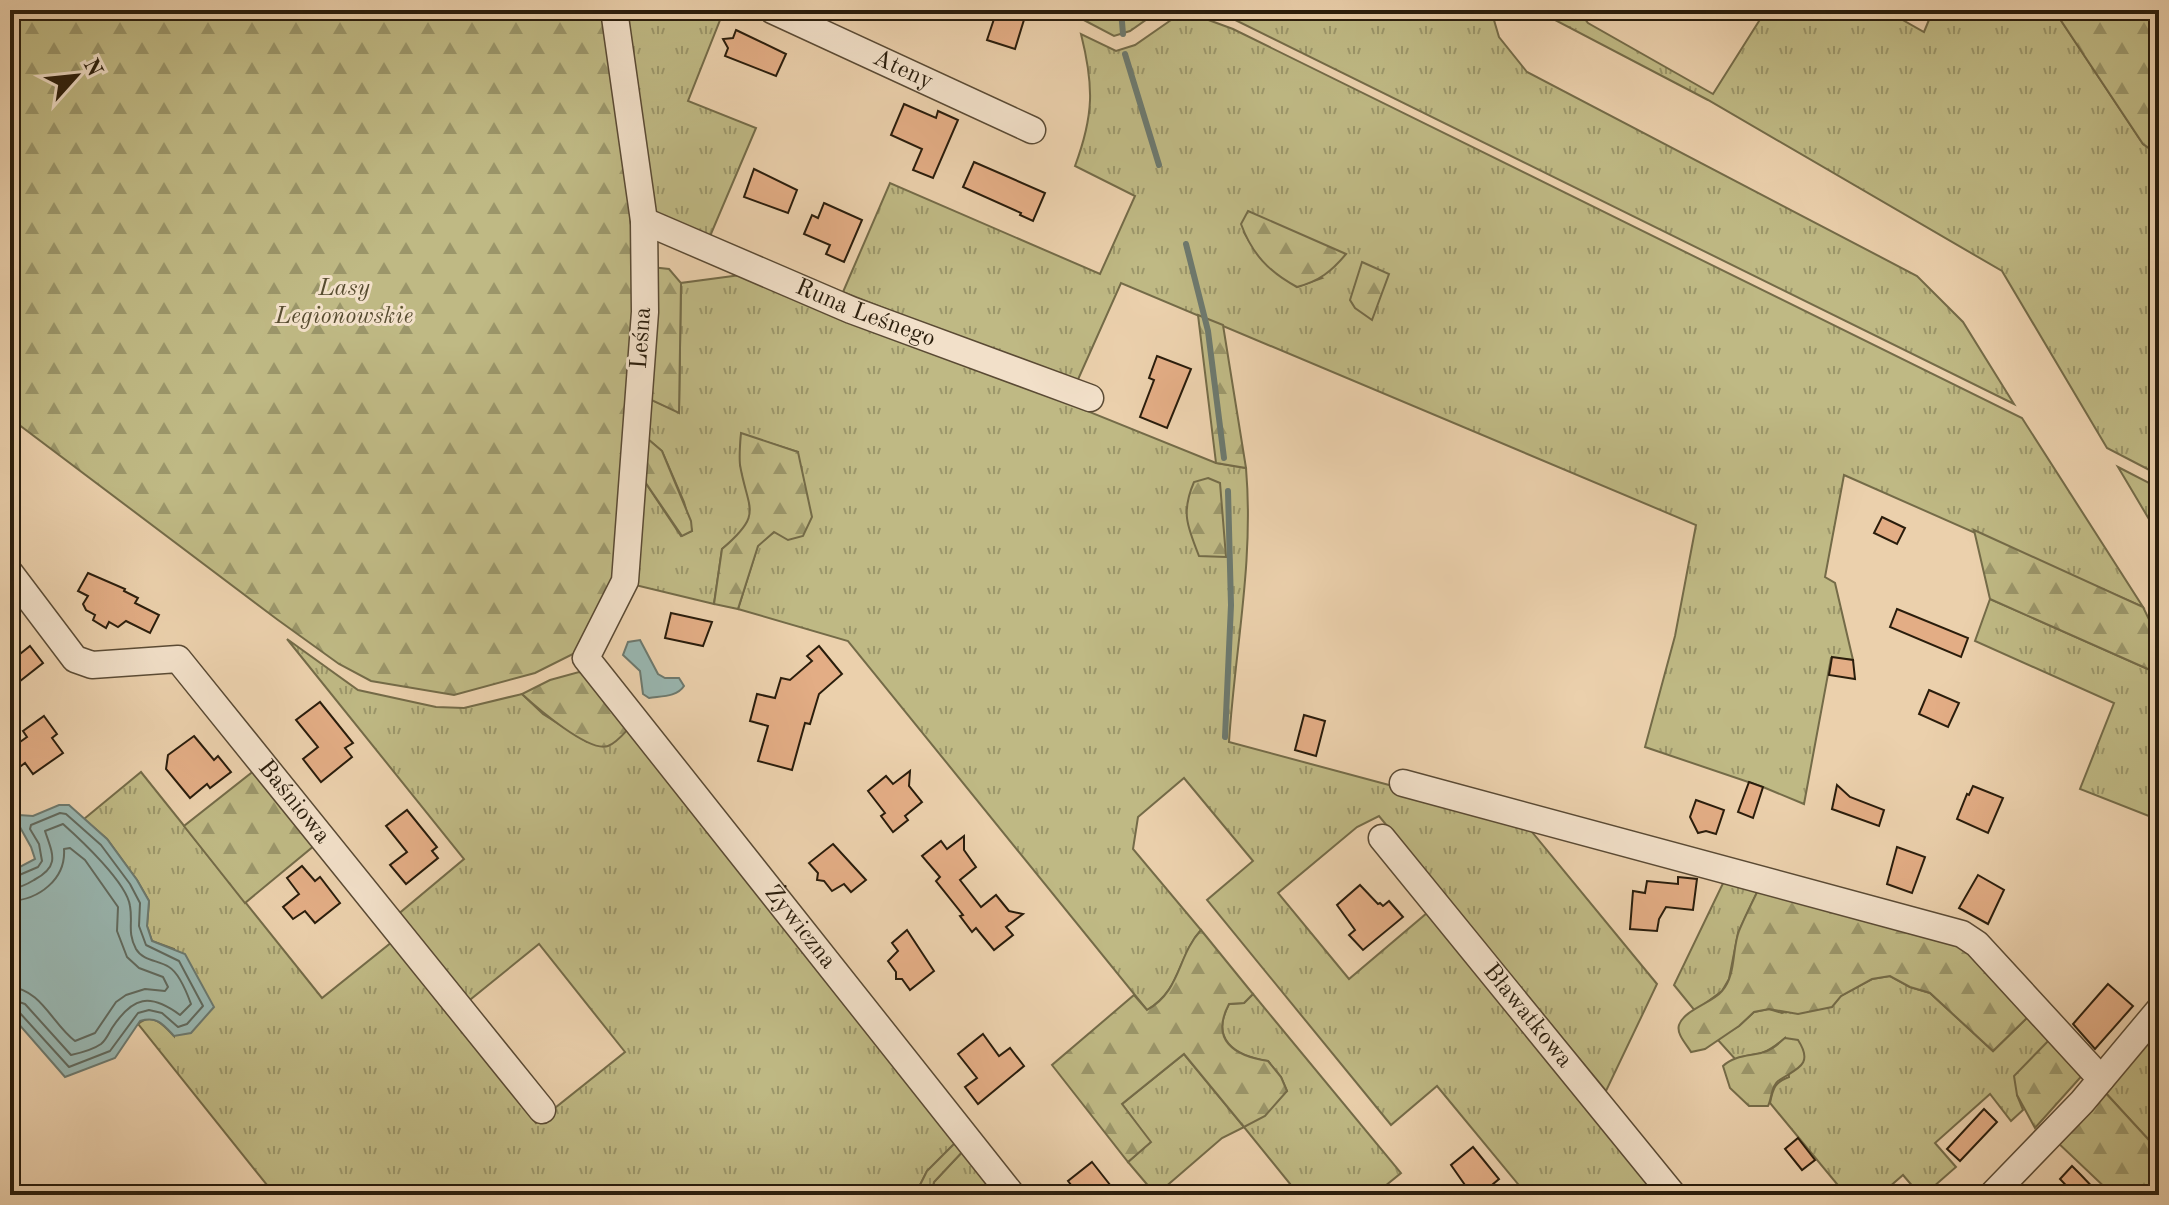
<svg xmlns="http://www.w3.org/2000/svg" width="2169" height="1205" font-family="'Old Standard TT',serif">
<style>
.grass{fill:url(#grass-tufts);stroke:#746b48;stroke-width:2;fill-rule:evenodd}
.forest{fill:url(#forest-firs);stroke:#746b48;stroke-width:2}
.wetland{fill:url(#wetland-marsh);stroke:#746b48;stroke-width:2}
.water{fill:#99b6b0;stroke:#6d796e;stroke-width:2}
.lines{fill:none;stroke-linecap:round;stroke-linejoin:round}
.shore{stroke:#626a5e;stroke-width:2}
.stream{stroke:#6d796e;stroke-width:6}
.building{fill:#e3ad85;stroke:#2a1d0c;stroke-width:2}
.minor-casing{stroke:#5a4a34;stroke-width:29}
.minor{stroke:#f2e0c9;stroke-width:26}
.labels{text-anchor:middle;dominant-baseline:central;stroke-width:6;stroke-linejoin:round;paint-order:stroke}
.street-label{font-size:24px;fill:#2a1d0c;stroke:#f2e0c9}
.park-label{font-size:24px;font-style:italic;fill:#574c30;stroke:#f2e0c9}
</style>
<defs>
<pattern id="grass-tufts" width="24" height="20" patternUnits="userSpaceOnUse" patternTransform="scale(2)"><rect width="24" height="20" fill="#bfb984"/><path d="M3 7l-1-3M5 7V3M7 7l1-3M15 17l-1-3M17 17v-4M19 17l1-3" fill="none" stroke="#9b966a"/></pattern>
<pattern id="forest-firs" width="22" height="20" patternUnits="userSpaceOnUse" patternTransform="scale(2)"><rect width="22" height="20" fill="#bfb984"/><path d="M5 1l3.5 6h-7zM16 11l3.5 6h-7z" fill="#9b966a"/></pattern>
<pattern id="wetland-marsh" width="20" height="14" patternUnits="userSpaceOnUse" patternTransform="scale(2)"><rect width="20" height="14" fill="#bfb984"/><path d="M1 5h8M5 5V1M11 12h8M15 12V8" fill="none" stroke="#9b966a"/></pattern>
</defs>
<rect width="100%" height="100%" fill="#ebd0ac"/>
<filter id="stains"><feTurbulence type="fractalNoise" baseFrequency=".0025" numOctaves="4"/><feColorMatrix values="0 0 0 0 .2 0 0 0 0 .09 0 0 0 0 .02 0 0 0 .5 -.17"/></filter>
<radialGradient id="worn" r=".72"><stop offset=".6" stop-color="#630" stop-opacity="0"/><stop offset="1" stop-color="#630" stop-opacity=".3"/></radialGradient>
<g class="grass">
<polygon points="619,10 724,10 688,101 756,128 708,241 650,217"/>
<polygon points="1079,10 1160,10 1130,31 1114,36 1080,18"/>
<polygon points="1215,10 1491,10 1499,37 1527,72 1917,276 1963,322 2014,404"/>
<polygon points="1545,10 1578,10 1588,23 1713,94 1766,10 1885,10 1924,32 1933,10 2054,10 2143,144 2159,155 2159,475 2107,448 2002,271 1708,100 1553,19"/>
<path d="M1184,11L1233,29L2022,418L2143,607L1844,475L1825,577L1835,583L1853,660L1831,658L1804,804L1763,787L1645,747L1675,636L1696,525L1121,283L1076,384L843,292L890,183L1100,274L1135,196L1075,166C1094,115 1094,86 1081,34L1116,51L1135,45ZM1245,234L1322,278L1297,287L1251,244Z"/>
<path d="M748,274L1216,463L1246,468C1254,563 1235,648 1229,742L1523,821L1657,984L1606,1091L1379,816L1357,827L1278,893L1349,979L1427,913L1659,1195H1527L1437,1086L1391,1125L1207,900L1253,861L1184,778L1138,817L1133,849L1201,930C1177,957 1182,989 1147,1010L848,641L738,609L758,545L774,532L798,452L741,434L740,464L748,492L751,517L741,533L722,549L714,604L631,584L639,473L681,536L692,531L684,502L662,451L642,434L645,397L679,412L681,283Z"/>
<polygon points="2118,467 2159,488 2159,536"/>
<polygon points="1990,599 2159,674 2159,820 2080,789 2114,703 1975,641"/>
<path d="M287,639L358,690L436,707L464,708L522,694L543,714L587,742L632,725L958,1140L927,1171L915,1195H275L138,1024C152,1012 163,1024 174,1036V949L152,941L147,926L149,901L137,880L107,839L84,819L141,772L322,998L392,942L536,1123L625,1052L539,944L466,1003L396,916L464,859Z"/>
<polygon points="1727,875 1760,886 1738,933 1729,979 1722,991 1695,1011 1674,985"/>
<path d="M1890,976L1910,987L1930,993L1993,1051L2033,1012L2054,1035L2017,1095L2023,1110L2011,1121L1990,1094L1935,1143L1956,1167L1924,1195H1920L1903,1175L1880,1195H1846L1770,1103C1773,1088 1775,1082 1789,1077L1785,1038C1778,1044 1771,1050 1762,1053C1752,1056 1744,1054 1736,1060L1717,1039L1739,1026L1754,1012L1769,1009L1782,1013L1840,996L1872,979Z"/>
<path d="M1253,994L1401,1173L1374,1195H1299L1244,1127L1222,1138L1156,1195L1128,1162L1150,1142L1122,1104L1184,1054L1244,1127L1287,1091L1281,1077L1268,1061C1234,1056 1210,1039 1229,1004L1244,1003Z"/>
<polygon points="2159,1024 2159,1151 2102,1089"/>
<polygon points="965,1149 1001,1195 931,1195 934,1182"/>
</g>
<g class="forest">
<polygon points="10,10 609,10 642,237 618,579 577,652 535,673 454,695 371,681 339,664 278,620 10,418"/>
<polygon points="2054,10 2159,10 2159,155 2143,144"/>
<path d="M1248,211L1346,254C1331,272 1319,281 1297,287C1269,272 1252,254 1241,224Z"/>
<polygon points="1362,262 1389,274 1372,320 1355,308 1350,300"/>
<polygon points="651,267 669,269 681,283 679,413 645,397"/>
<polygon points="1198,315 1223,325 1246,468 1216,463"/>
<path d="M741,433L798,452L812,517L803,536L788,540L774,532L758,546L738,609L714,604L722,549C764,513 748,511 740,465C739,455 740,444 741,433Z"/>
<polygon points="642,434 662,451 691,521 692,531 682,536 639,473"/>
<path d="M1208,478L1220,483L1226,557L1199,556C1187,526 1181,512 1194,482Z"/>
<polygon points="1974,530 2143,607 2159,640 2159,674 1990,599"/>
<path d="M579,672L596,679L632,725C626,731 617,743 608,746C589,753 536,707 522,694L550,680Z"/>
<polygon points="255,770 315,845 245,903 184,826"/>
<path d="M1760,886L1965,942L2033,1012L1993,1051L1930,993L1910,987L1890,976L1872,979L1841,996L1832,1007L1798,1014L1769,1009L1754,1012L1739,1026L1705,1049L1691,1052C1687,1045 1676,1034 1679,1025C1684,1010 1712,1003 1722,991C1736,976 1732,949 1739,931C1745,916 1753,901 1760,886Z"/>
<path d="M1201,930L1253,994L1244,1003L1229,1004C1210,1040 1234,1056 1268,1061L1281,1077L1287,1091L1265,1116L1244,1127L1184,1054L1122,1104L1151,1142L1128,1162L1052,1065L1134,995L1147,1010C1181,991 1177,956 1201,930Z"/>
<polygon points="2054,1035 2087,1070 2035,1128 2017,1095 2014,1076"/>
<path d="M1785,1038L1798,1040C1815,1066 1795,1069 1778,1081C1771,1086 1772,1098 1768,1106H1749L1730,1088L1723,1066C1733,1056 1748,1056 1761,1053C1771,1051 1778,1044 1785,1038Z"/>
<polygon points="2102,1089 2159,1151 2159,1195 2113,1195 2056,1141"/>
</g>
<polygon class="wetland" points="958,1140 965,1149 934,1182 931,1195 915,1195 927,1171"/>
<g class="water">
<path d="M640,640L658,674L665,678H679L684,686C677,697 661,696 649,698L643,694L640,671L623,655L628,642Z"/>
<path d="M59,805H69L107,839L137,880L149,901L147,926L152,941L185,954L214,1007L191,1033L174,1036C163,1024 157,1016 140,1021L115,1058L65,1077L10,1014V872L35,859L31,847L16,820L19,815L33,816Z"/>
</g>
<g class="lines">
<g class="shore">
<polyline points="10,879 38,867 42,861 39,844 30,829 31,825 60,813 66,814 101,845 130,884 140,903 139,926 146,945 179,961 203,1006 187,1024 178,1027 162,1013 149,1010 138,1013 110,1051 69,1067 19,1012 10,1009"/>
<path d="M10,889C19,888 26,885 34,880C60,866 53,855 45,831L63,824C81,840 127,883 130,906C133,923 127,932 136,949C143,961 158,960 169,967C179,973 187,993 191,1004L180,1015C150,993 133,996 112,1028C109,1033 106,1040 101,1044C94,1049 80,1053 71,1055L25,1004L10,999"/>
<path d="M10,901C39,900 66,879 64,849L70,848L85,860L118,907L117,931L127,957L139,968L163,977L168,987L165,991L145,989L126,995L116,1002L95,1033L75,1041C53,1025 41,989 10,987"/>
</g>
<g class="stream">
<polyline points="1121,10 1123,34"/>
<polyline points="1125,54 1159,165"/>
<polyline points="1186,244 1208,331 1224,458"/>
<polyline points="1225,737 1231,605 1228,491"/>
</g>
</g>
<g class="building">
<polygon points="997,10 1027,10 1015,49 987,40"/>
<polygon points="736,30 786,54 776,76 725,56 728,48 723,39 733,38"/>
<polygon points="904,104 936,118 938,111 958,120 933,178 913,170 922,149 891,135"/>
<polygon points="974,162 1045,193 1033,221 1020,215 1021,213 963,187"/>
<polygon points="754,169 797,190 788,213 744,197"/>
<polygon points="824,203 862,220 844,262 826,254 830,245 804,234 812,215 818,218"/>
<polygon points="1157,356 1191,369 1167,428 1140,417 1154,380 1149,378"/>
<polygon points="1882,517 1905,528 1897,544 1874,533"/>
<polygon points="88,573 125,589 124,591 138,598 135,603 159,615 150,633 126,621 118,627 109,622 106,628 93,620 95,615 86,610 83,604 88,596 78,591"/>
<polygon points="1897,609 1968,638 1961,657 1890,627"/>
<polygon points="671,613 712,622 703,646 665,638"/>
<polygon points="30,646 43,663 10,689 10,662"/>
<polygon points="819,646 842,674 819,694 810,724 805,723 792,770 758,761 768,726 750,721 757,694 775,698 781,678 790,680 812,661 807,656"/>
<polygon points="1832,657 1853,660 1855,679 1829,675"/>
<polygon points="1929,690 1959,703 1948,727 1919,714"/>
<polygon points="320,702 353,743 345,748 352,757 321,782 303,759 318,747 296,720"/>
<polygon points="1304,715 1325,721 1316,756 1295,750"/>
<polygon points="44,716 57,734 52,738 63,753 33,774 25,763 17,769 10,760 10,749 27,737 23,731"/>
<polygon points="194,736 214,760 218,756 231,772 210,788 207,784 190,798 166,769 168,755"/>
<polygon points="910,771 909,786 922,802 905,816 908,820 893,832 881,816 885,813 868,791 886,776 893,784"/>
<polygon points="1749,782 1763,787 1753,818 1738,812"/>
<polygon points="1837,785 1850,797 1884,810 1879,826 1832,809"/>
<polygon points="1973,786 2003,798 1988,833 1957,819 1967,794 1969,795"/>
<polygon points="1696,800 1724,810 1716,834 1706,831 1698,833 1690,817"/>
<polygon points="407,810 437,847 432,851 438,858 406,884 390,865 407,852 386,826"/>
<polygon points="964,836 964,850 976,867 960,880 981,907 996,895 1009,911 1023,914 1006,927 1013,935 994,950 976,928 972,932 960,916 963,915 936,881 940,877 922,856 941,841 947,849"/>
<polygon points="833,844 866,880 851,892 844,884 832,891 824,881 817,880 818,873 809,863"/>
<polygon points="1897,847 1925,857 1912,893 1887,884"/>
<polygon points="302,866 315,881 320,877 340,903 315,923 305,911 293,919 283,907 299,894 287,878"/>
<polygon points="1978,875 2004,890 1988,924 1959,908"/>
<polygon points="1678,877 1697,879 1693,910 1666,907 1659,919 1657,931 1630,929 1633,891 1645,893 1647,881 1678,884"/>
<polygon points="1360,885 1378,904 1380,903 1383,906 1389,901 1403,917 1363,950 1349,935 1355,930 1337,905"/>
<polygon points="907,930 934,971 910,990 902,979 896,979 896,972 888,961 898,951 892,943"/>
<polygon points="2108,984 2133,1006 2095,1049 2073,1024"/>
<polygon points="983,1034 999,1056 1010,1048 1024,1066 978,1104 965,1087 977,1078 958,1054"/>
<polygon points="1984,1109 1997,1122 1960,1161 1947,1149"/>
<polygon points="1798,1138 1815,1160 1802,1170 1785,1149"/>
<polygon points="1473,1147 1499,1179 1480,1195 1472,1195 1451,1165"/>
<polygon points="1092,1162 1118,1195 1079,1195 1068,1181"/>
<polygon points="2072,1166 2081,1175 2100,1195 2075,1195 2060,1179"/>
</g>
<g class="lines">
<defs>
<g id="minor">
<path id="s1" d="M614,10L644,221L645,312L625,581L586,658L1012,1195"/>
<path id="s2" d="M772,10L1032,130"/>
<path id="s3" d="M644,221L851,310L1090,398"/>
<path id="s4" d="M10,573L75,659L92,665L178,659L542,1110"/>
<polyline points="1403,783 1962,934 1977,944 2101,1079"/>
<path id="s5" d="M1382,838L1673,1195"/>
<polyline points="1992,1195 2082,1102 2159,1010"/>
</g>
</defs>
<use href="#minor" class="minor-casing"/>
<use href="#minor" class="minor"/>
</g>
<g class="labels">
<g class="street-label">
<text stroke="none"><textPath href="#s2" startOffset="144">Ateny</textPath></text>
<text stroke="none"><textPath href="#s3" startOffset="240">Runa Leśnego</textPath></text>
<text transform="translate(642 338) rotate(-86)">Leśna</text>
<text stroke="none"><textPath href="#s4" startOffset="396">Baśniowa</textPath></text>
<text stroke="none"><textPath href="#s1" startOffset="1004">Żywiczna</textPath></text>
<text stroke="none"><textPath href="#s5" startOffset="230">Bławatkowa</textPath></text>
</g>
<g class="park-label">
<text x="344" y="289">Lasy<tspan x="344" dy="28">Legionowskie</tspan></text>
</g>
</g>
<rect width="2169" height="1205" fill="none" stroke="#ebd0ac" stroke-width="40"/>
<rect x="12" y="12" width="2145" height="1181" fill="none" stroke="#2a1d0c" stroke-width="4"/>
<rect x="20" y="20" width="2129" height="1165" fill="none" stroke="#2a1d0c" stroke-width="2"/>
<g transform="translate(76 76) rotate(63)" stroke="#f2e0c9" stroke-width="6" paint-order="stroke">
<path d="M0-6L14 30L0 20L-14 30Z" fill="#2a1d0c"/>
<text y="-12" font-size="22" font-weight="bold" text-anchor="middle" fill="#2a1d0c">N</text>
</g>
<rect width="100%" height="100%" filter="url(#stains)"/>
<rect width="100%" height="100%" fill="url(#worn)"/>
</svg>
